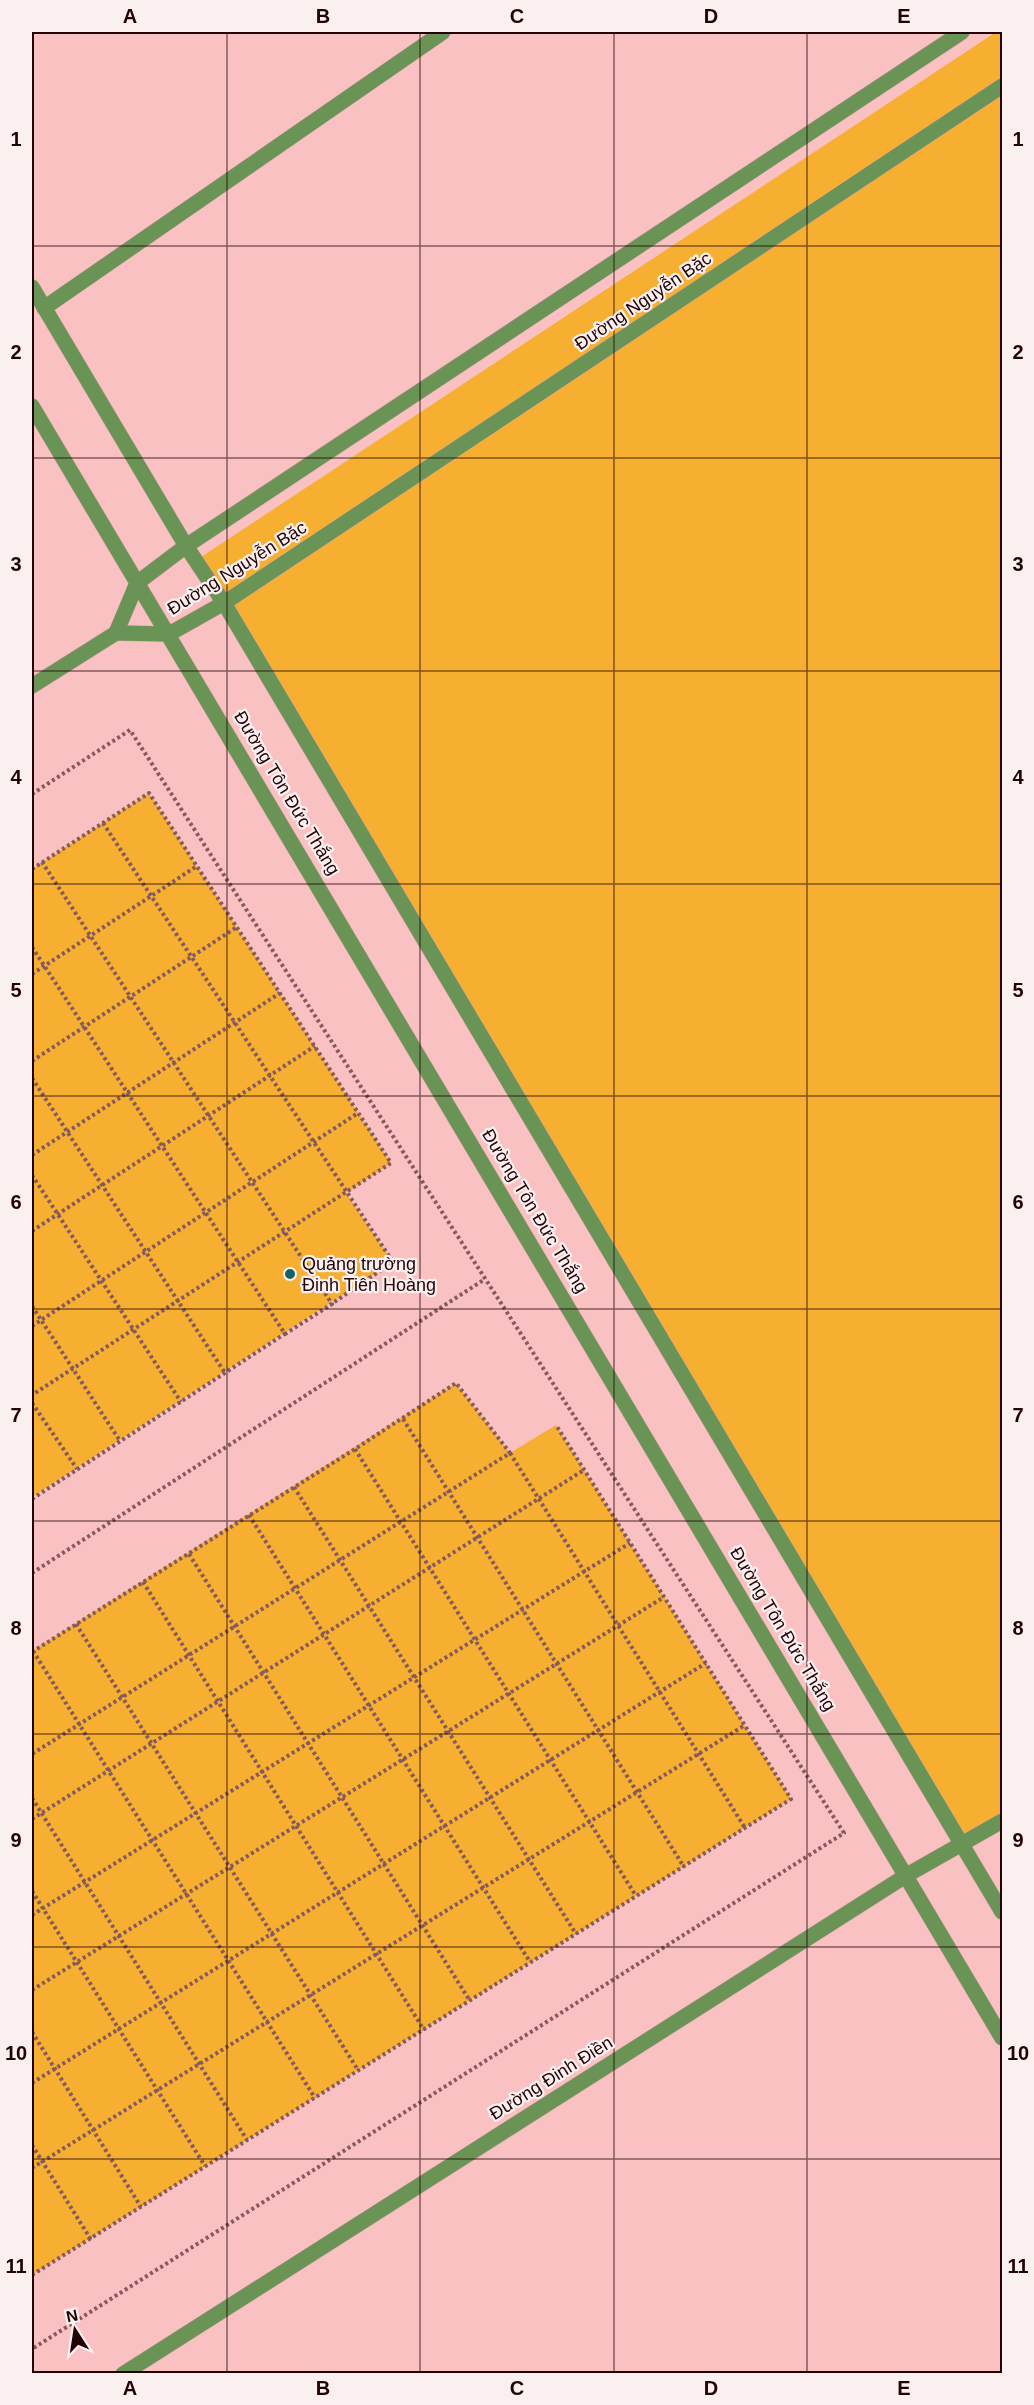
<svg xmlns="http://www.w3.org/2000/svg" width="1034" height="2405" font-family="Arial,sans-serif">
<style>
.green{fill:#f7af32}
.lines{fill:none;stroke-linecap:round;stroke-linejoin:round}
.minor-casing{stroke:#d39fa1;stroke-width:16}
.path{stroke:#855a5d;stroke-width:4;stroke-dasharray:3 3;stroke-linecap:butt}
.minor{stroke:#6a9455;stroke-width:15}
.grid{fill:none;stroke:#220407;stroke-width:1.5;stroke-opacity:0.55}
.poi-dot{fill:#136364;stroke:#faf0f0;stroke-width:2}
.labels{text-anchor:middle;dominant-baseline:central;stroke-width:4.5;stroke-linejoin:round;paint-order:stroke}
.street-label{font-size:18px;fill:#220407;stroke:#faf0f0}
.poi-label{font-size:18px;fill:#220407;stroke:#faf0f0;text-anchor:start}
.neatline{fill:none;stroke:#220407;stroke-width:2}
.grid-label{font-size:20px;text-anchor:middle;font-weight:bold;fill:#220407}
</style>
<rect width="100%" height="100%" fill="#fac1c3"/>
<g class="green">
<polygon points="996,32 1002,32 1002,1820 963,1845 195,561"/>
<polygon points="149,793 391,1163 346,1193 393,1262 32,1497 32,869"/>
<polygon points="456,1383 510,1453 556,1425 791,1799 32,2275 32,1651"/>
</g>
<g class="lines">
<defs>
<g id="minor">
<polyline points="32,287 186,546 224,603 1002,1912"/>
<polyline points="44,308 443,32"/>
<polyline points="32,406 1002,2038"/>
<polyline points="116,633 169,634 224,603 1002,86"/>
<polyline points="116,633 137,583 186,546 962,32"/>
<polyline points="32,686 116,633"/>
<polyline points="123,2374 907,1875 1002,1821"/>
</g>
</defs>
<use href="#minor" class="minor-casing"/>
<g class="path">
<polyline points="32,794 130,730 844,1833 32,2349"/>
<polyline points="103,823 393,1262 330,1305"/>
<polyline points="32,869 149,793 391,1163 32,1395"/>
<polyline points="32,947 285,1334 332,1304 42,862"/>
<polyline points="32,974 197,866"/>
<polyline points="32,1061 237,927"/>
<polyline points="32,1078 225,1373"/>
<polyline points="32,1155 280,993"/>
<polyline points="32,1175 181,1402"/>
<polyline points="32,1231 315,1046"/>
<polyline points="32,1306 120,1441 118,1442"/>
<polyline points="32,1326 358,1113"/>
<polyline points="32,1403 77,1469"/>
<polyline points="403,1419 684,1867"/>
<polyline points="355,1449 636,1896"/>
<polyline points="510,1453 745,1828"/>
<polyline points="294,1487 576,1934"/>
<polyline points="32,1499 286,1333"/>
<polyline points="249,1515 530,1962"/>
<polyline points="189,1554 470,2001"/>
<polyline points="32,1573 485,1279"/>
<polyline points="143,1582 424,2030"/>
<polyline points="76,1624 358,2070"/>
<polyline points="33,1651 315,2098"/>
<polyline points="32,1652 355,1449 456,1383 510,1453 32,1754"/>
<polyline points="32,1798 247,2140"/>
<polyline points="32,1819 584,1470"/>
<polyline points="32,1891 205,2166"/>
<polyline points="32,1915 630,1543"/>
<polyline points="32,1990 664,1597"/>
<polyline points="32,2032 141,2207"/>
<polyline points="32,2083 706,1663"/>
<polyline points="32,2145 90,2238 88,2239"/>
<polyline points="32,2168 745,1725"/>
<polyline points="32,2275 791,1799 556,1425"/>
</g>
<use href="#minor" class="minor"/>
</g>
<path class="grid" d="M227,32V2374M420,32V2374M614,32V2374M807,32V2374M32,246H1002M32,458H1002M32,671H1002M32,884H1002M32,1096H1002M32,1309H1002M32,1521H1002M32,1734H1002M32,1947H1002M32,2159H1002"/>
<circle class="poi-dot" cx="290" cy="1274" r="6"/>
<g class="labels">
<g class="street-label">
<text transform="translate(643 301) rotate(-34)">Đường Nguyễn Bặc</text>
<text transform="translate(237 568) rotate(-32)">Đường Nguyễn Bặc</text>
<text transform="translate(287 793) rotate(59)">Đường Tôn Đức Thắng</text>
<text transform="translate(535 1211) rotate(59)">Đường Tôn Đức Thắng</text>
<text transform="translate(783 1629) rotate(59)">Đường Tôn Đức Thắng</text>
<text transform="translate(551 2078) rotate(-32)">Đường Đinh Điền</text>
</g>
<g class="poi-label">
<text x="302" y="1264">Quảng trường<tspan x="302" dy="21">Đinh Tiên Hoàng</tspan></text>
</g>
</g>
<rect width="1034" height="2405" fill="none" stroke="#faf0f0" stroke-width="66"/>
<g transform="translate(75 2330) rotate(348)" stroke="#faf0f0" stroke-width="4.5" paint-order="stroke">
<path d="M0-4.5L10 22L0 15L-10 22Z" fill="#220407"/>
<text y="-9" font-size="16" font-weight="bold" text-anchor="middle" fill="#220407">N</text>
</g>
<rect x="33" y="33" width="968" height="2339" class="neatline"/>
<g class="grid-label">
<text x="130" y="23">A</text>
<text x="323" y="23">B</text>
<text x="517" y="23">C</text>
<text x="711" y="23">D</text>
<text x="904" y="23">E</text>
<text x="16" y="146">1</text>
<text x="1018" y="146">1</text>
<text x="16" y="359">2</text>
<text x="1018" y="359">2</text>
<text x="16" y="571">3</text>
<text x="1018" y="571">3</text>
<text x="16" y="784">4</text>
<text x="1018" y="784">4</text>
<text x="16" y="997">5</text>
<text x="1018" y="997">5</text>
<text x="16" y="1209">6</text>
<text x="1018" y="1209">6</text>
<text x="16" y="1422">7</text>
<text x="1018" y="1422">7</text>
<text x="16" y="1635">8</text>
<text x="1018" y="1635">8</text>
<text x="16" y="1847">9</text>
<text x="1018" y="1847">9</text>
<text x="16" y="2060">10</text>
<text x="1018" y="2060">10</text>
<text x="16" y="2273">11</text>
<text x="1018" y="2273">11</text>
<text x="130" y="2395">A</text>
<text x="323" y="2395">B</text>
<text x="517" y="2395">C</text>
<text x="711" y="2395">D</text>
<text x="904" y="2395">E</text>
</g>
</svg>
